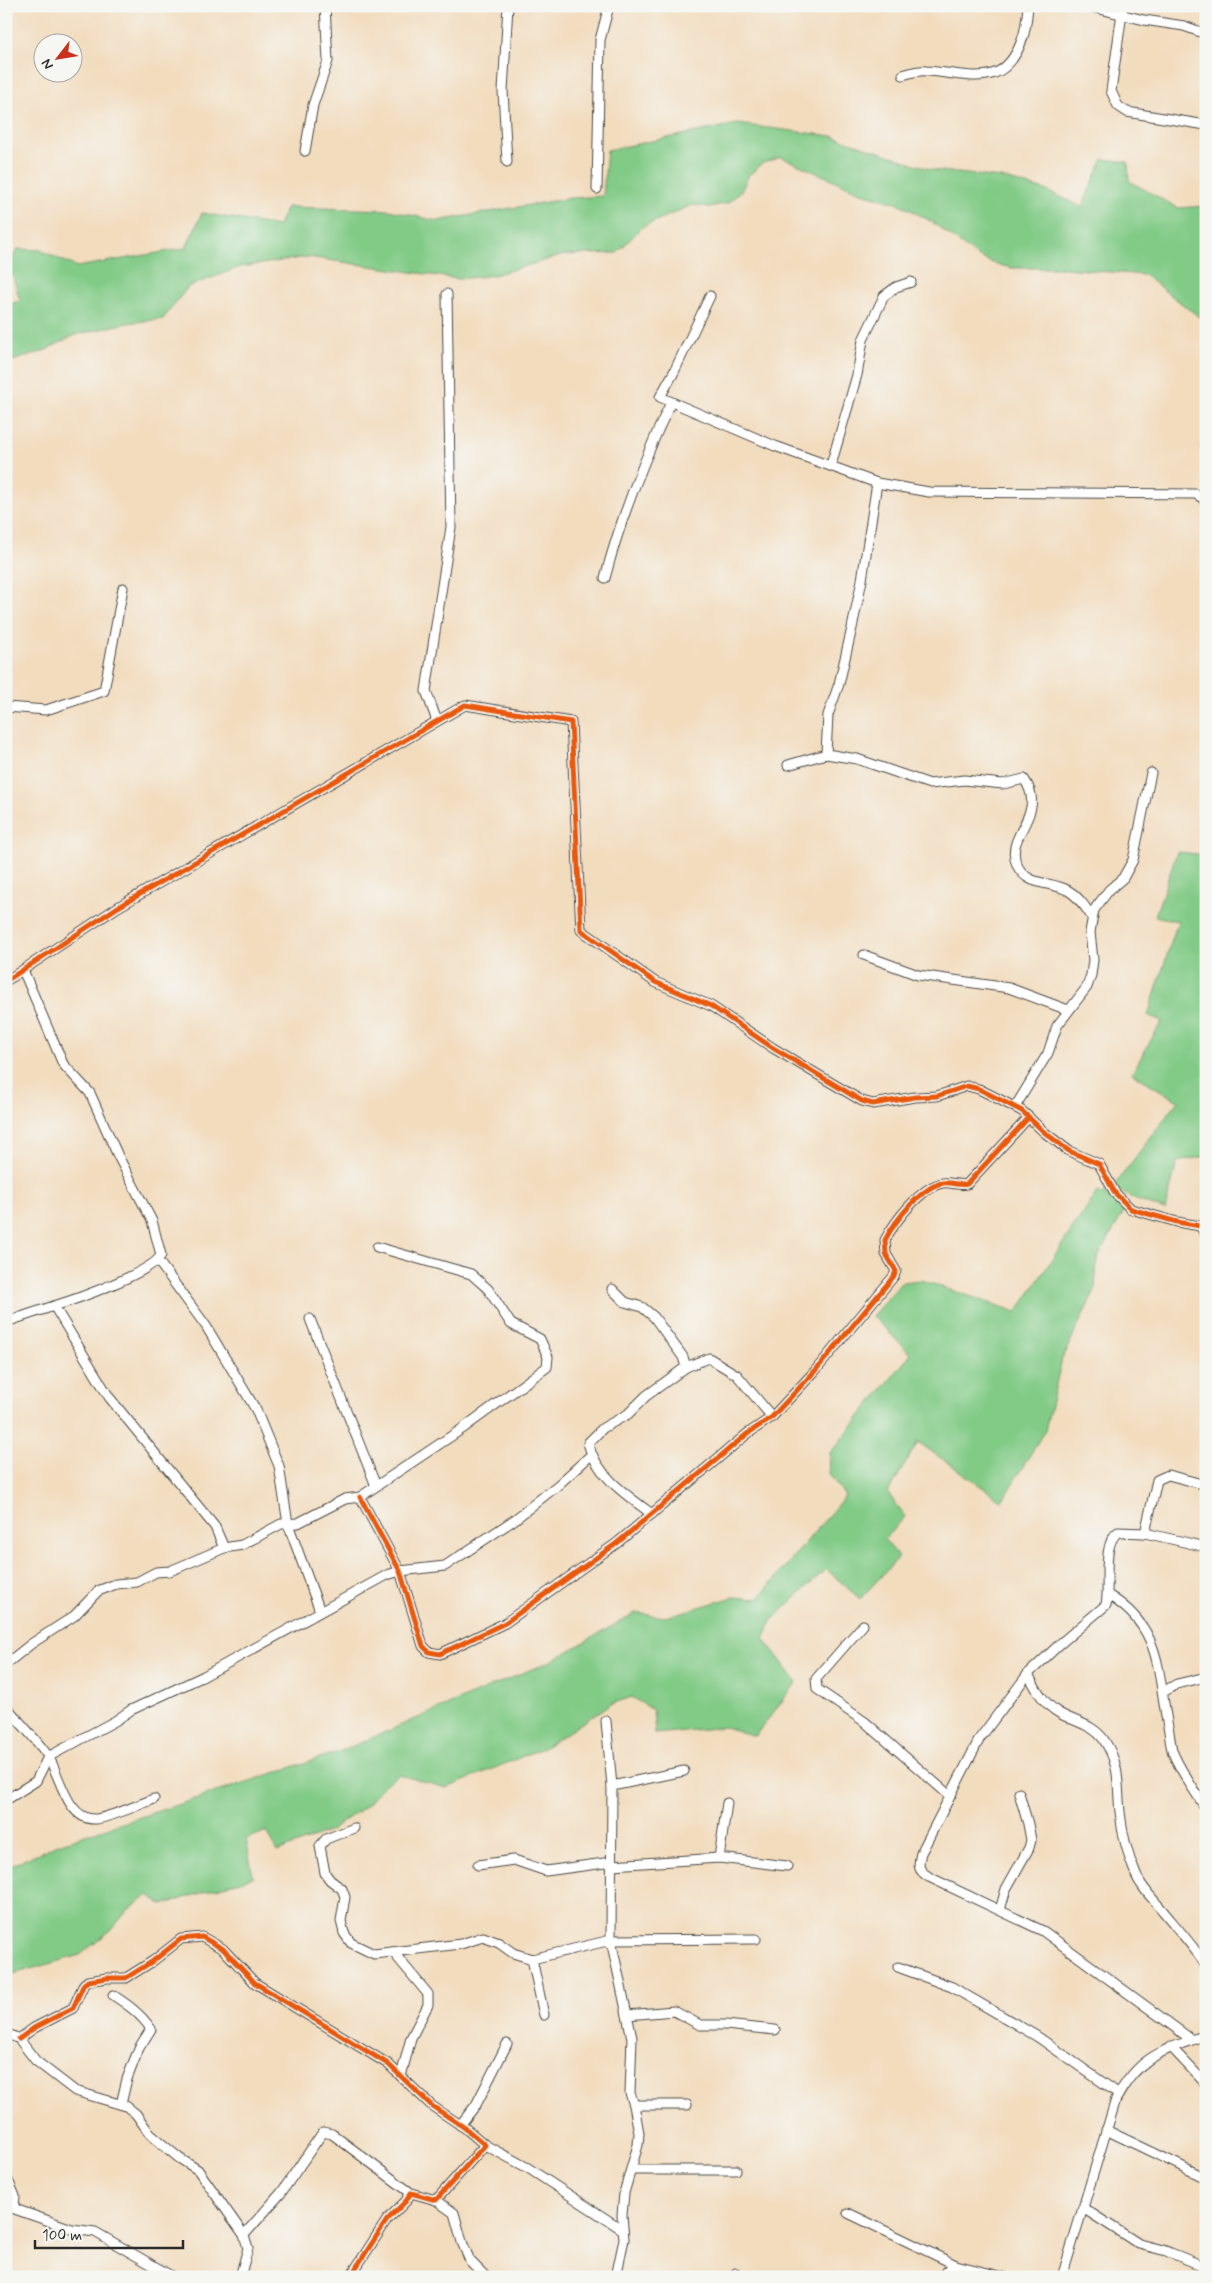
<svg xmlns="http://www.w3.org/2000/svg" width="1212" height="2283" font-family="Mynerve,sans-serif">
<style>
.green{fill:#82cb87;stroke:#567b59}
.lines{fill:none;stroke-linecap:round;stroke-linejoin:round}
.minor-casing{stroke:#494641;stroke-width:11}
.minor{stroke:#fff;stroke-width:9}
.cycleway-casing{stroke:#f6f6f2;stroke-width:8}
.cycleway{stroke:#e8590c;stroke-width:5}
</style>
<rect width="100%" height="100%" fill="#f6f6f2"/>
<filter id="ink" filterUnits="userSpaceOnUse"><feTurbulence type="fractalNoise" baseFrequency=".02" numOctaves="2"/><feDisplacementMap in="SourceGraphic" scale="10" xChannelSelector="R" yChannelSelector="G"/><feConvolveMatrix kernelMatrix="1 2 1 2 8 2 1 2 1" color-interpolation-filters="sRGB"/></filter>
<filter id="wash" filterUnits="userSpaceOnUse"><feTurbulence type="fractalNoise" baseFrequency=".0096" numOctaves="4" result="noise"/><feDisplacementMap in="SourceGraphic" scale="20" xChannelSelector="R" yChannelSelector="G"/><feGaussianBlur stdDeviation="1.12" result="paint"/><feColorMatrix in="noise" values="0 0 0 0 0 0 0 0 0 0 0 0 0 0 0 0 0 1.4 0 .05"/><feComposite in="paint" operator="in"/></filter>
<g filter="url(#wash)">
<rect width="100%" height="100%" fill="#f2dcbe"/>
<g class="green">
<polygon points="737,124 832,136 933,170 1001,178 1045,190 1082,207 1103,159 1128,162 1129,181 1178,208 1206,206 1206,322 1144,275 1065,268 1011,268 993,263 977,256 932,222 900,204 865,194 781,157 763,163 749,175 741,191 728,203 710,207 692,205 642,227 617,253 564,255 494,275 459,279 308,257 240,267 188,287 163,319 127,323 75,335 44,351 6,363 6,305 20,301 9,263 18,249 40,250 77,267 186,248 202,213 278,226 287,207 389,210 437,221 570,198 603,196 607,150"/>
<polygon points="1177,852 1206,855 1206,1156 1177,1162 1165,1210 1131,1198 1113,1187 1178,1101 1132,1073 1162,1021 1148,1015 1178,921 1155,916"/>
<polygon points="1097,1192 1107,1195 1126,1208 1097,1259 1095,1290 1062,1359 1045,1430 1002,1501 918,1442 888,1493 905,1517 884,1539 899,1557 860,1599 826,1569 771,1621 764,1639 797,1682 755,1736 725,1727 655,1734 653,1710 632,1697 611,1704 545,1747 447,1788 399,1775 385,1784 368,1804 330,1831 277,1852 267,1831 246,1839 253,1877 162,1905 149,1895 128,1910 111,1930 80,1955 6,1976 6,1868 58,1844 341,1751 553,1660 635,1613 665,1617 734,1597 758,1599 845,1496 829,1474 830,1453 911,1354 872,1316 902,1282 921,1280 1017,1312"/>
</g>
</g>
<g filter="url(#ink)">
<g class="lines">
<defs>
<g id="minor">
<polyline points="1088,6 1144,20 1184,26 1206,34"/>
<polyline points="1123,6 1111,91 1118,106 1127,112 1206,125"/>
<path d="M903,75C910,73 918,70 926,71C969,73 1003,92 1022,40C1026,30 1027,17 1028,6"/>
<polyline points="305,151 313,105 328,61 325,6"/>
<polyline points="507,162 503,91 508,6"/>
<polyline points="597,189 600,40 609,6"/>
<polyline points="710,296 674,372 660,397 775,446 877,483 929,492 1196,494 1204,499 1206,504"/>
<polyline points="1205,423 1206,446"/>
<polyline points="831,465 857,375 863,340 884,296 896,287 911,282"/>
<polyline points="1204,499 1206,489"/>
<path d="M605,578C621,517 644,459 671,402"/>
<polyline points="6,707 46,710 104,691 123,588"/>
<polyline points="437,721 426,691 451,527 447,294"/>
<polyline points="826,754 828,715 839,684 852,628 862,580 877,483"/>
<path d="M788,765L826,754L857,759L930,784L964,780L1003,784L1024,779C1049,815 1003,835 1017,865C1028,888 1051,880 1069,891C1079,897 1086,908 1092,917"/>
<polyline points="864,955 918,975 1009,988 1068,1010"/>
<path d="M23,970L63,1064L90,1093L118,1156L152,1221L161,1255C153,1272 74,1300 54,1306"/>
<polyline points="6,981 118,907 465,705 571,722 581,930 655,982 711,1006 773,1048 862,1101 873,1104 915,1097 937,1096 967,1086 979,1089 1022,1111 1044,1132 1069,1151 1099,1164 1115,1193 1131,1209 1177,1222 1206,1227"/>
<polyline points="1015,1107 1048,1053 1057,1026 1087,987 1091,975 1093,960 1090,932 1094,910 1109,890 1123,878 1133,860 1151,773"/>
<polyline points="1201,1227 1206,1236"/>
<polyline points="158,1261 206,1326 256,1410 279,1466 288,1524 320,1611"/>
<path d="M612,1289L625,1302L642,1307L654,1317L683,1357L686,1367L646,1396L628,1414L603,1428L588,1443C596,1475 626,1495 652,1514"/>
<polyline points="310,1319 376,1486"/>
<polyline points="6,1322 54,1306 109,1397 215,1527 224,1548"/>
<polyline points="686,1367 709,1358 737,1375 772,1417"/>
<path d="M360,1497L400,1571L423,1646L429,1652L440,1654L505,1623L617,1543L747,1434L772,1417L815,1371L894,1276L896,1271L886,1254L885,1240C895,1221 922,1186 943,1183C952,1182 959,1186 967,1184L1029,1117"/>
<polyline points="1145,1533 1157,1480 1168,1475 1206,1485"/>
<path d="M1206,1547L1145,1533L1118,1532C1101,1544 1110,1586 1106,1605L1061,1643L1028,1674C1036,1689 1044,1704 1059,1713C1074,1722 1093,1724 1104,1740C1121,1766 1117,1784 1120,1812C1122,1833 1128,1856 1136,1875C1142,1889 1154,1900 1163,1911C1178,1929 1193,1946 1206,1965"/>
<path d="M1108,1595C1163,1628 1157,1672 1168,1727C1170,1735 1170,1745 1173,1753C1181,1772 1195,1791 1206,1809"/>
<polyline points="863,1625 816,1679 817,1689 865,1722 950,1796"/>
<polyline points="6,1664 31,1644 74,1616 98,1591 116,1584 137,1582 156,1572 170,1571 224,1548 242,1545 281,1524 298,1523 345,1499 360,1497 462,1429 547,1367 548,1357 540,1339 511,1324 488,1289 471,1274 377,1247"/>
<path d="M1028,1674L980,1738L921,1853C918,1865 917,1870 929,1877L1043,1931L1192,2040"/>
<polyline points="1163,1692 1177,1684 1206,1677"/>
<path d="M6,1706C20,1723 36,1739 48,1756C60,1775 67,1821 96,1819C108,1818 141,1804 154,1799"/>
<polyline points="606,1721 612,1786"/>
<polyline points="6,1800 36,1781 48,1757 115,1721 131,1710 204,1676 387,1575 400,1571 445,1566 514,1520 558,1485 591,1455"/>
<polyline points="354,1828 326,1839 320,1846 325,1873 330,1880 342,1889 345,1897 341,1921 344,1933 351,1943 374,1954 461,1944 483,1937 499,1943 513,1953 532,1959 611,1940 756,1939"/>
<polyline points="719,1858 727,1803"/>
<polyline points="478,1865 514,1860 546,1871 612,1862"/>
<polyline points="612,1865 719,1858 787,1866"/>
<polyline points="1000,1910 1006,1889 1029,1848 1031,1840 1028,1824 1019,1793"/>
<polyline points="393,1952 428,1994 428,2005 411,2038 401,2076"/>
<polyline points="532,1959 544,2015"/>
<polyline points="898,1967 952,1987 1038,2037 1119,2094"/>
<path d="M113,1995C128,2005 141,2014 151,2029L139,2048L127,2079L121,2104"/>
<polyline points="627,2015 674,2011 700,2025 725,2025 775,2030"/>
<polyline points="6,2033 19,2039 36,2061 75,2091 126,2106 136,2114 150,2134 179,2158 198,2170 244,2235 248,2248 240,2277"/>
<polyline points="19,2039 34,2028 73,2008 84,1984 88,1981 107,1978 126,1978 153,1961 181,1939 202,1937 223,1949 255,1983 388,2064 432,2106 465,2128 485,2145 436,2200 411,2193 406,2201 387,2220 350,2277"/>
<polyline points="1171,2047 1206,2084"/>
<polyline points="634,2105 687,2105"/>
<polyline points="460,2125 476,2105 507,2044"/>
<polyline points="1106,2130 1206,2178"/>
<polyline points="485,2145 528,2168 623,2230"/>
<polyline points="632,2170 736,2170"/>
<polyline points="6,2176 15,2196 14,2207"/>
<polyline points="436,2200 454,2213 462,2242 470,2261 486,2277"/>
<polyline points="6,2206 72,2229 95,2232 173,2277"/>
<polyline points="1083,2208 1139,2244 1166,2251 1206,2267"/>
<polyline points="848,2213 956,2265"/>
<polyline points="244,2235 281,2193 323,2132 332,2134 411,2193"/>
<polyline points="616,2277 624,2239 622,2215 624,2193 638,2145 639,2133 634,2105 630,2093 632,2038 611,1940 612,1786 684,1771"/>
<polyline points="734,2277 736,2273"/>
<polyline points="943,2277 947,2271 956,2265 1004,2277"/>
<path d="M1062,2277L1116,2099C1140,2055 1162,2051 1206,2035"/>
</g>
</defs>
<use href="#minor" class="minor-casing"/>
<use href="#minor" class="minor"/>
<defs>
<g id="cycleway">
<polyline points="6,981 118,907 465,705 571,722 581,930 655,982 711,1006 773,1048 862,1101 873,1104 915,1097 937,1096 967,1086 979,1089 1022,1111 1044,1132 1069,1151 1099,1164 1115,1193 1131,1209 1177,1222 1206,1227"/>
<path d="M360,1497L400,1571L423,1646L429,1652L440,1654L505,1623L617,1543L747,1434L772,1417L815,1371L894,1276L896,1271L886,1254L885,1240C895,1221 922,1186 943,1183C952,1182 959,1186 967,1184L1029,1117"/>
<polyline points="19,2039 34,2028 73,2008 84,1984 88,1981 107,1978 126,1978 153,1961 181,1939 202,1937 223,1949 255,1983 388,2064 432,2106 465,2128 485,2145 436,2200 411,2193 406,2201 387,2220 350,2277"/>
</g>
</defs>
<use href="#cycleway" class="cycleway-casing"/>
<use href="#cycleway" class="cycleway"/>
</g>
</g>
<rect width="1212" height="2283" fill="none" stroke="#f6f6f2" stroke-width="25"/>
<g transform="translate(58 58) rotate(239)"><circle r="24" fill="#f6f6f2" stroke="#a5a5a2"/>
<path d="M0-4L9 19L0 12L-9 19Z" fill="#c8321e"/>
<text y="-8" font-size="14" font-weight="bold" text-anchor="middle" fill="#2b2b2b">N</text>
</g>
<path d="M35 2240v8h148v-8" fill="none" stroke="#2b2b2b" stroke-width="2.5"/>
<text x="42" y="2240" font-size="15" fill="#2b2b2b" stroke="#f6f6f2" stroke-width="4" paint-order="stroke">100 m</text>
</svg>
